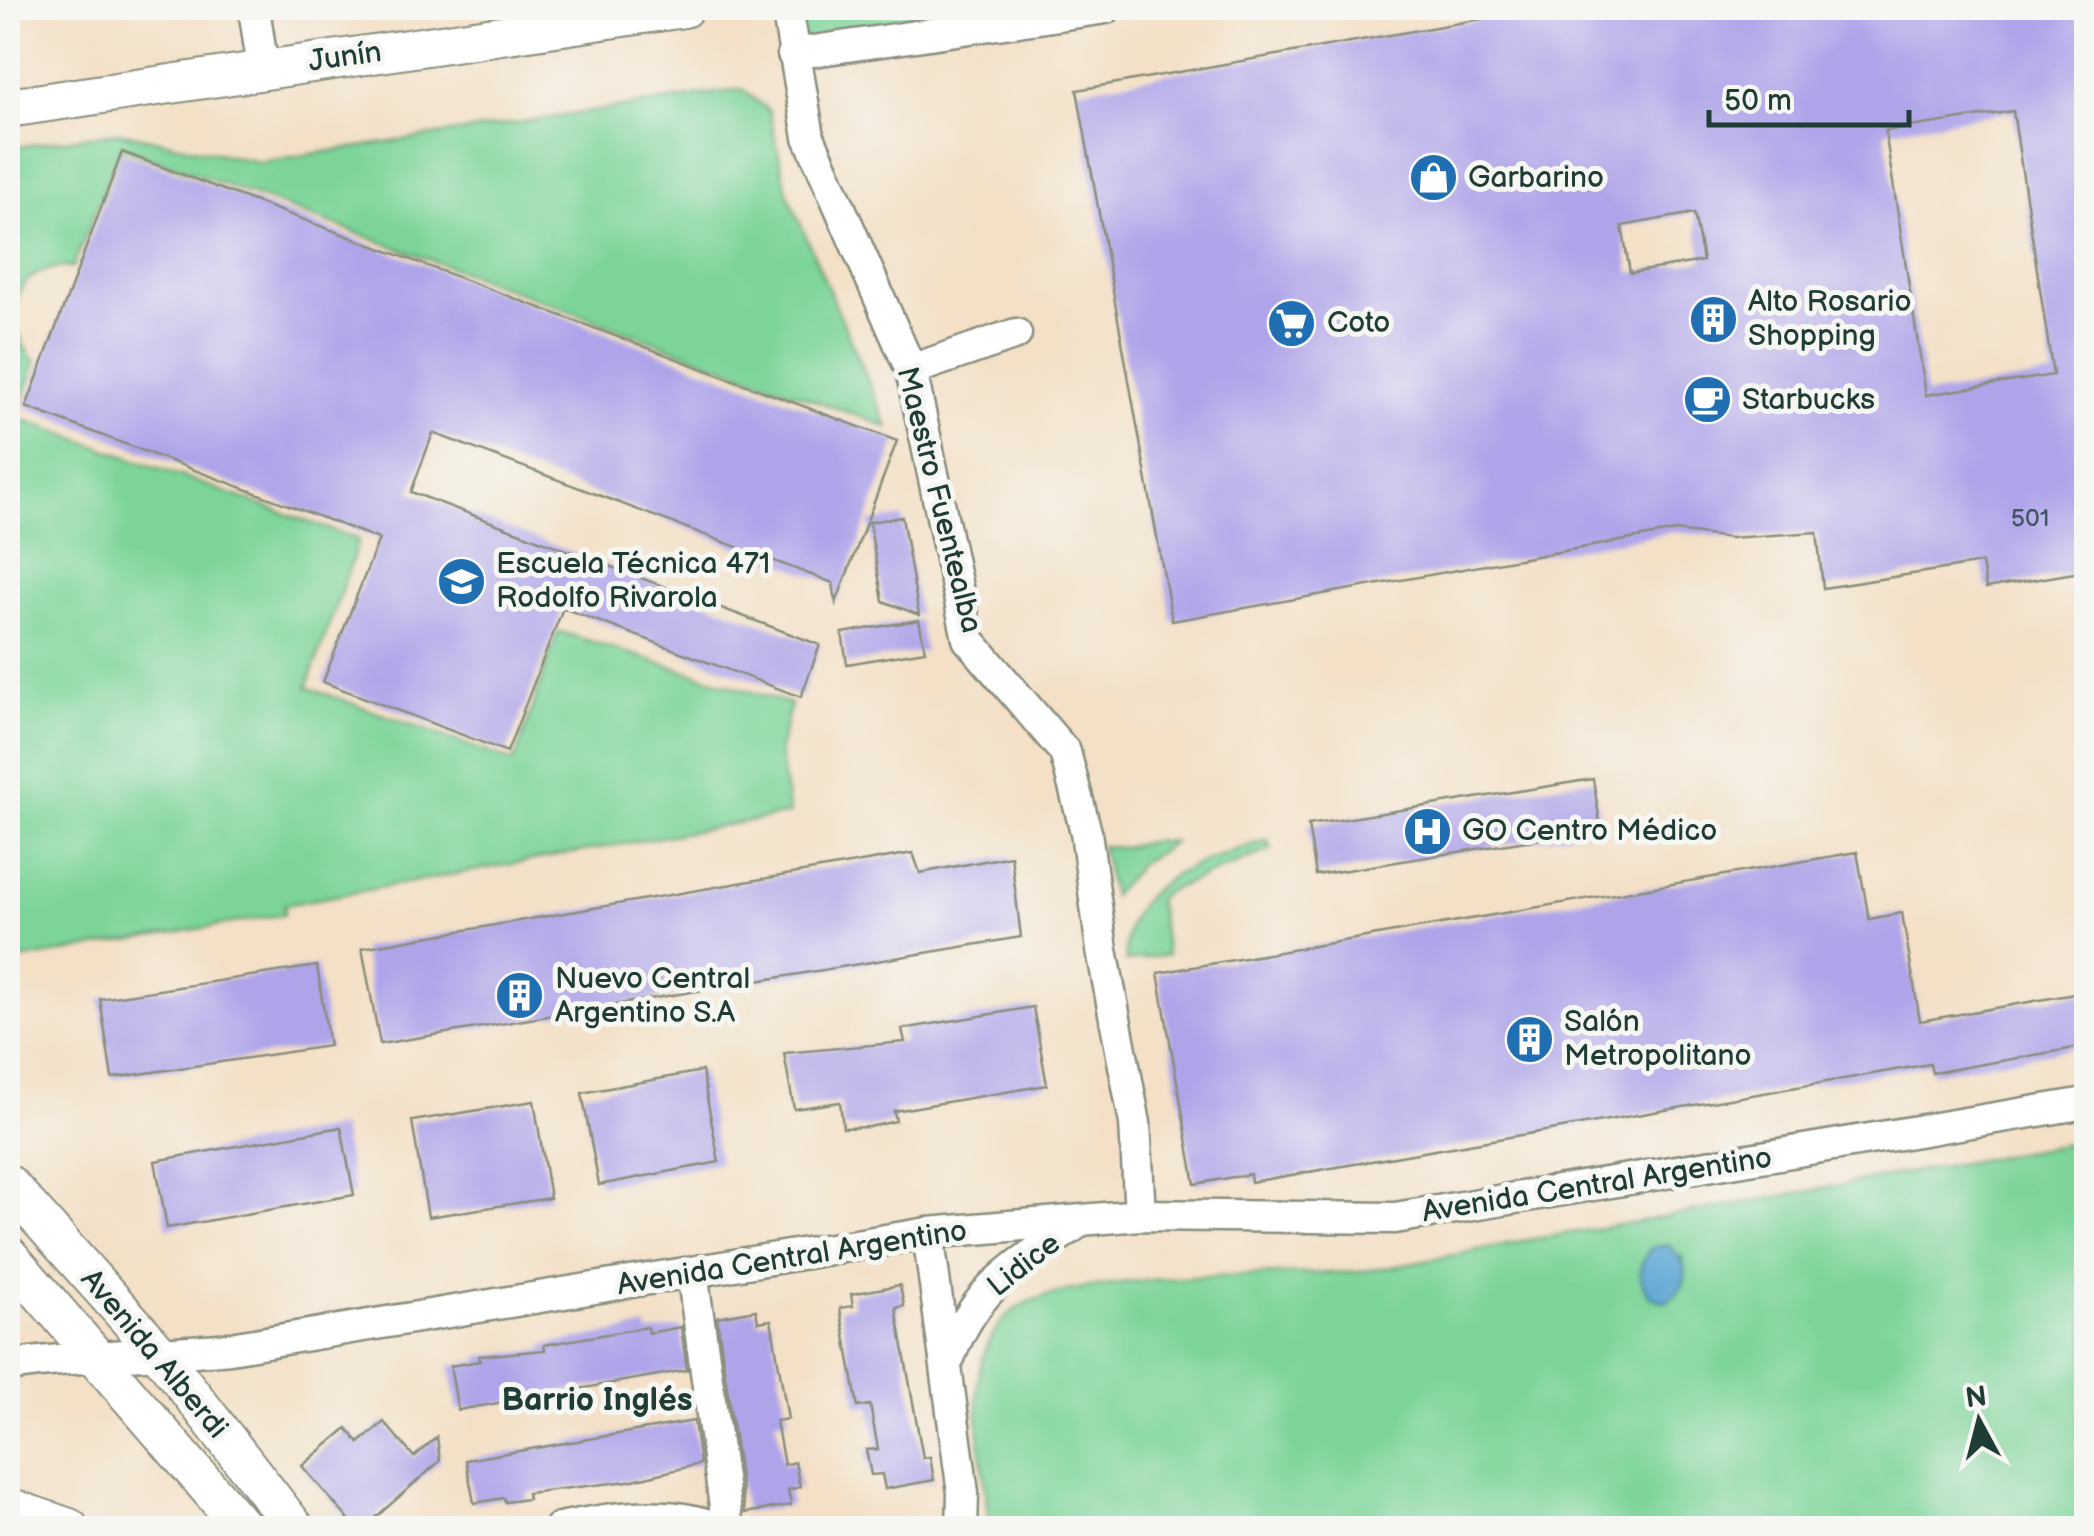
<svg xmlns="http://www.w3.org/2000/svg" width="2094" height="1536" font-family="'Balsamiq Sans',sans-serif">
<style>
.green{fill:#7cd499;stroke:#4e8866;stroke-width:2.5;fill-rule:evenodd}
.water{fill:#5ca6d4;stroke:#3e7284;stroke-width:2.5}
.building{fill:#afa4e9;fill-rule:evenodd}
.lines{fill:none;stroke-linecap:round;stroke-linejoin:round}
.minor-casing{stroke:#898e7d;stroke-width:35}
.major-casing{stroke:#898e7d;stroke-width:42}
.minor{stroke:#fff;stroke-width:30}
.major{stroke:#fff;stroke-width:38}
.labels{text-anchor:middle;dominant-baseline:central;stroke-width:10;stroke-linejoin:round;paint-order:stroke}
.number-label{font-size:25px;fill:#435761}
.street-label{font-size:30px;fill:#1f3d34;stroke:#f6f6f2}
.poi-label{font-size:30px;fill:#1f3d34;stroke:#f6f6f2;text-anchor:start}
.neighbourhood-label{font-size:32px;font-weight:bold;fill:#1f3d34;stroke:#f6f6f2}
</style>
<rect width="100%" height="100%" fill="#f6f6f2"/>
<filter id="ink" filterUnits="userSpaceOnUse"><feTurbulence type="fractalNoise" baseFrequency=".01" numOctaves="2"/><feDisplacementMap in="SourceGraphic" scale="20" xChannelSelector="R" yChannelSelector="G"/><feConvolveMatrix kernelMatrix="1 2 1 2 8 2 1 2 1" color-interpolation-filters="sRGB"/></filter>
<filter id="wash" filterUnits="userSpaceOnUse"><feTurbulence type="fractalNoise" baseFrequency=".0048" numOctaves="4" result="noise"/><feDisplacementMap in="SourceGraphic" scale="40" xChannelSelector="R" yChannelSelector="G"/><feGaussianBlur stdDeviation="2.25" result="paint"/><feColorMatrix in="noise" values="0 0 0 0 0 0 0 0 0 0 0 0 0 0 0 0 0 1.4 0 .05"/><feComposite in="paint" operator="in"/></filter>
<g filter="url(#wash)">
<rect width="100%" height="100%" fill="#f3e0c6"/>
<g class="green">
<polygon points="787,8 1106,8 793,54"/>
<path d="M742,89L769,111L788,195L888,427L121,147L73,267C8,265 0,321 36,363L16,417L359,540L307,687L514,762L558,631L791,704L779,749L789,814L284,905L285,914L8,962V148L118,132L259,162Z"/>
<path d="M1267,840L1272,849L1165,892L1157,899L1167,955L1126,961C1118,879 1206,861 1267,840Z"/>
<polygon points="1154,841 1174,842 1141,863 1112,896 1101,846 1120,848"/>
<path d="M2086,1141V1528H988C989,1459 951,1365 1012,1312C1053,1275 1270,1274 1332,1273C1399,1271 1468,1250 1534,1239C1719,1210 1902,1172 2086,1141ZM1682,1256C1688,1278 1686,1289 1667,1301L1650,1297Z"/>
</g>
<path class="water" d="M1667,1245C1691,1263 1692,1286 1666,1302L1650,1297C1637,1278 1637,1266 1651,1248Z"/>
<g id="blocks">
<g class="building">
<path d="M1544,8H2086V571L1986,588L1982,563L1823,588L1817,532L1730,538L1676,531L1172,621L1077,90ZM2013,111L2053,375L1926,395L1885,131ZM1694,213L1703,261L1630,273L1622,226Z"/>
<polygon points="122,152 897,441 836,603 833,583 433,433 411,492 820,645 801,697 563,608 507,752 323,682 379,539 26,407"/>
<polygon points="902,517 919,615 883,601 869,522"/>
<polygon points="919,620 925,651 847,664 842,633"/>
<polygon points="1593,779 1601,829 1316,875 1308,825"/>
<polygon points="1857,852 1869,919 1902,913 1920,1021 2086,992 2086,1046 1932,1073 1930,1064 1251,1182 1250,1174 1195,1184 1158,973"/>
<polygon points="913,853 920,873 1011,856 1021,937 380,1044 362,948"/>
<polygon points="317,966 329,1046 112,1078 100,999"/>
<polygon points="1033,1007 1047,1085 894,1111 896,1121 869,1127 843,1128 840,1102 794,1109 784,1053 905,1042 902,1029"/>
<polygon points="702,1071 719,1162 599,1185 582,1093"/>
<polygon points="534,1101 550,1198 428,1217 412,1121"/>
<polygon points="341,1127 354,1195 167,1228 155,1161"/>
<polygon points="900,1285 904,1306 896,1308 923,1458 930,1457 934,1480 885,1489 882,1474 871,1475 866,1450 878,1449 870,1405 858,1407 840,1308 853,1306 851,1294"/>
<polygon points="756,1310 758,1322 771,1320 788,1419 776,1421 784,1465 795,1462 800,1487 788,1490 791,1505 745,1513 717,1317"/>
<polygon points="647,1327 648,1333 681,1327 687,1370 458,1410 450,1366 480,1361 479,1356 545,1350 544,1345"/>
<polygon points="694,1421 700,1464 629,1481 527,1493 528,1499 505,1502 504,1498 474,1503 466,1460"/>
<polygon points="384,1422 414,1457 437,1437 440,1461 376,1517 386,1528 356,1528 302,1466 347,1428 359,1443"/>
</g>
</g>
</g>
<g filter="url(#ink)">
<use href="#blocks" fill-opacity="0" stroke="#898e7d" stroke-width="2.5"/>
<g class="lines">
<defs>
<g id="minor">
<polyline points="254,8 263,69"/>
<polyline points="787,8 809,137 911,370 968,639 1065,752 1086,832 1102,950 1135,1123 1140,1215"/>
<polyline points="793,54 1106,8"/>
<polyline points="911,370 1016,334"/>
<polyline points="928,1233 963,1493 962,1528"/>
<polyline points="692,1272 728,1528"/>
<path d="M949,1358C976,1286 1015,1267 1075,1225"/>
<path d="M8,1366C82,1355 155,1355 230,1348L928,1233L1140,1215L1395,1218L2086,1103"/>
<path d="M560,1528C609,1518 669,1508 716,1528"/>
</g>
<g id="major">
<polyline points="8,108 684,8"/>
<polyline points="8,1184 161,1355 295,1528"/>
<polyline points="8,1255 243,1528"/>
<polyline points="8,1507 69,1528"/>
</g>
</defs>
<use href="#minor" class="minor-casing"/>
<use href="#major" class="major-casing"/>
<use href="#minor" class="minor"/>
<use href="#major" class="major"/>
</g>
</g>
<defs>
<symbol id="shop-disc" viewBox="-11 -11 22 22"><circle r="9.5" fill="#1f6fb2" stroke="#f6f6f2"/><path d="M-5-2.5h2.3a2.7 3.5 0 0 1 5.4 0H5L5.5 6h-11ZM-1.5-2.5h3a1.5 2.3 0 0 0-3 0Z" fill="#fff"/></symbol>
<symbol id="building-disc" viewBox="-11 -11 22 22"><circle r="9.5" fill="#1f6fb2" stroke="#f6f6f2"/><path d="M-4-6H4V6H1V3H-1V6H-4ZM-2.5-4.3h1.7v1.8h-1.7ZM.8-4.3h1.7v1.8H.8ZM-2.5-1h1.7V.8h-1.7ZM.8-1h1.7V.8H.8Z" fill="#fff"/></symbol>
<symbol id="supermarket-disc" viewBox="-11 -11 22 22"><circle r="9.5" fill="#1f6fb2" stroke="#f6f6f2"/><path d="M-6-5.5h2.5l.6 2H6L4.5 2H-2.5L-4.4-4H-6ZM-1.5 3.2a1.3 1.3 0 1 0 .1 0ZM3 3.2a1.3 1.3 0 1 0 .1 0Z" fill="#fff"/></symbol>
<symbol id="cafe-disc" viewBox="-11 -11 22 22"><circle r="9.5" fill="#1f6fb2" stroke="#f6f6f2"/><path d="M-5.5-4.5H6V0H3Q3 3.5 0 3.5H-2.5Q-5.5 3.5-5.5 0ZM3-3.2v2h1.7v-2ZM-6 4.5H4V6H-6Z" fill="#fff"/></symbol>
<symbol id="school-disc" viewBox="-11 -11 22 22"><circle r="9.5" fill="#1f6fb2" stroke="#f6f6f2"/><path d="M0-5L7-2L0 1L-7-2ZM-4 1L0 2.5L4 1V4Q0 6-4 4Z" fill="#fff"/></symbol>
<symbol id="hospital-disc" viewBox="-11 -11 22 22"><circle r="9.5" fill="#1f6fb2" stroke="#f6f6f2"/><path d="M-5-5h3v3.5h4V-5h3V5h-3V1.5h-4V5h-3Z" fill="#fff"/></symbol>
</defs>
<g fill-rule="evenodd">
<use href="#shop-disc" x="1406" y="150" width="55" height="55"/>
<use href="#building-disc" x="1686" y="292" width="55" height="55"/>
<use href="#supermarket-disc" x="1264" y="296" width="55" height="55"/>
<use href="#cafe-disc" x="1680" y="372" width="55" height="55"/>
<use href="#school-disc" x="434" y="554" width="55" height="55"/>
<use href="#hospital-disc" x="1400" y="804" width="55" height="55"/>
<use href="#building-disc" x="492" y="968" width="55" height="55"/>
<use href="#building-disc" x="1502" y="1012" width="55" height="55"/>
</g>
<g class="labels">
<g class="number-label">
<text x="2030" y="518">501</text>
</g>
<g class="street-label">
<text transform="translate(345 57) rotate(-8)">Junín</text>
<text transform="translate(939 500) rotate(76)">Maestro Fuentealba</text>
<text transform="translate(1597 1185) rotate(-9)">Avenida Central Argentino</text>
<text transform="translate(792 1258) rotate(-9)">Avenida Central Argentino</text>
<text transform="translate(1024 1265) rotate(-38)">Lidice</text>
<text transform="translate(154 1354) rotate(50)">Avenida Alberdi</text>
</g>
<g class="poi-label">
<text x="1468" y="178">Garbarino</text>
<text x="1748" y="302">Alto Rosario<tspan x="1748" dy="34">Shopping</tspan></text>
<text x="1327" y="323">Coto</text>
<text x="1742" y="400">Starbucks</text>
<text x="496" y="564">Escuela Técnica 471<tspan x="496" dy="34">Rodolfo Rivarola</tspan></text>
<text x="1462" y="831">GO Centro Médico</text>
<text x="555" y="979">Nuevo Central<tspan x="555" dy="34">Argentino S.A</tspan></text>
<text x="1564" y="1022">Salón<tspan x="1564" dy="34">Metropolitano</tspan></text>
</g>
<g class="neighbourhood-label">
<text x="597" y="1400">Barrio Inglés</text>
</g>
</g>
<rect width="2094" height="1536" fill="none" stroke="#f6f6f2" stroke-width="40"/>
<g transform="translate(1979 1421) rotate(353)" stroke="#f6f6f2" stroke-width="8" paint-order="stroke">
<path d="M0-8L18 38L0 25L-18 38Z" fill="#1f3d34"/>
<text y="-15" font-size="28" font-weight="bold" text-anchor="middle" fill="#1f3d34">N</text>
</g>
<path d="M1709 110v15h200v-15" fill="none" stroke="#1f3d34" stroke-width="5"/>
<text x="1724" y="110" font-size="30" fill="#1f3d34" stroke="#f6f6f2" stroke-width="8" paint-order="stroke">50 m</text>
</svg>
